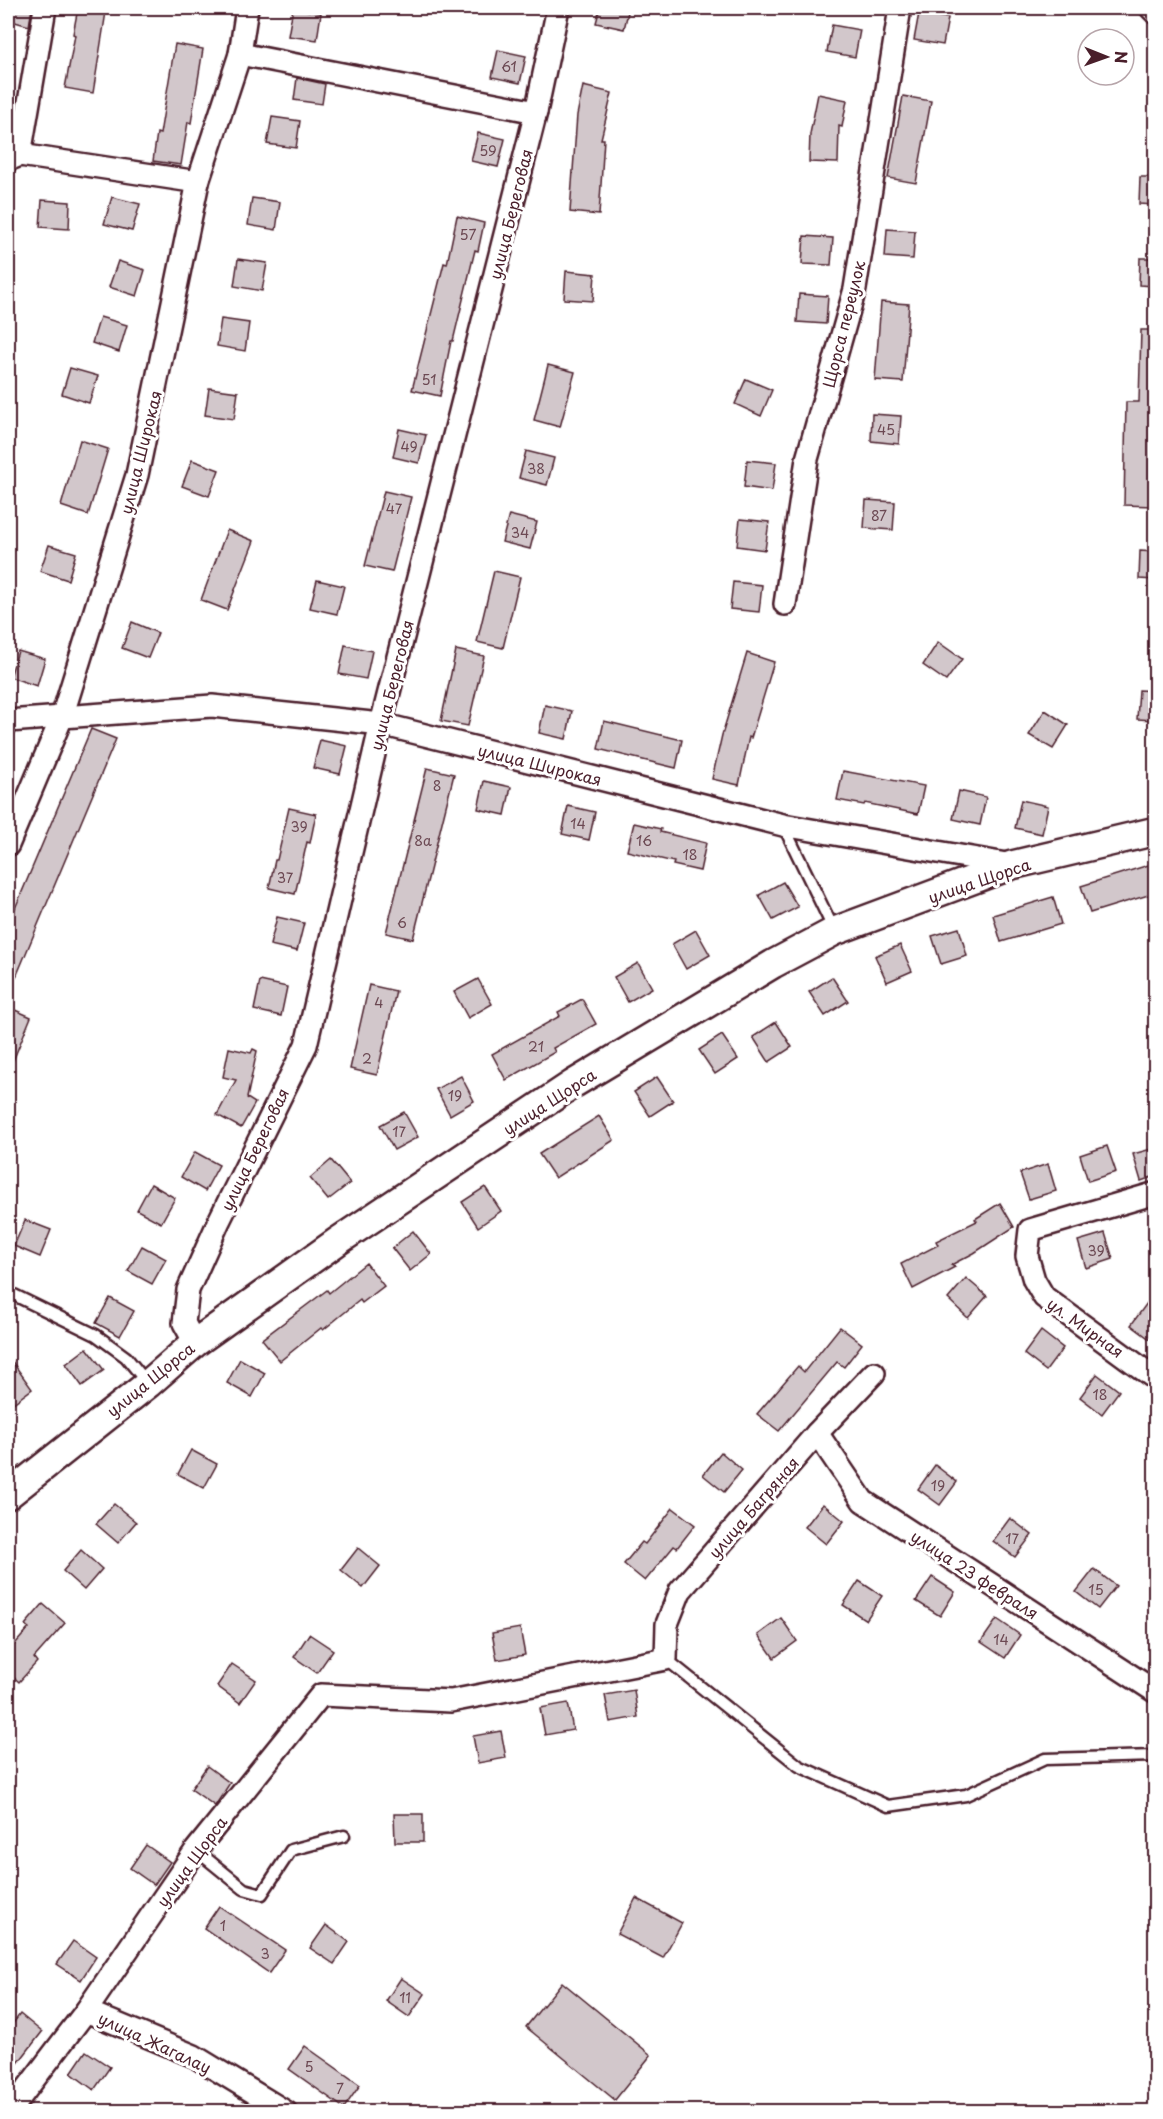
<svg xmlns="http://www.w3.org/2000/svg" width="1163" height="2119" font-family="'Playpen Sans',sans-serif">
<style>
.building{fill:#d2c7cb;stroke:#4a1f2b;stroke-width:1.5}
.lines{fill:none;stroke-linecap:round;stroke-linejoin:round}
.service-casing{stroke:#4a1f2b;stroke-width:15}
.minor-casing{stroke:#4a1f2b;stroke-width:26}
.tertiary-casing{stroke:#4a1f2b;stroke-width:32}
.service{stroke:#fff;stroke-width:10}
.minor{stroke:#fff;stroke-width:21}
.tertiary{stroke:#fff;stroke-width:27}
.labels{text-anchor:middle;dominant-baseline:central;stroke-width:6;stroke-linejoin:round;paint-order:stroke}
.number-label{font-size:14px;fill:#6c4953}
.street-label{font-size:16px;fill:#4a1f2b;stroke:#fff}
</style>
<rect width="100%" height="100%" fill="#fff"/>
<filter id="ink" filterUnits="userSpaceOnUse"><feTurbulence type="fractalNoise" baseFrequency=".0167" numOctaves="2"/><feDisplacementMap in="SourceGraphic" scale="12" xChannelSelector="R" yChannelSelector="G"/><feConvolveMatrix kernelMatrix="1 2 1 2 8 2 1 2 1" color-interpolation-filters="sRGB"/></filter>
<g filter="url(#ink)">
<g class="building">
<polygon points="8,8 32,8 29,26 8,20"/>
<polygon points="78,8 106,12 93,93 65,88 75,35 73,34"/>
<polygon points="293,8 321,13 317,40 288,36"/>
<polygon points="600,8 629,8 624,29 596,23"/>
<polygon points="919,13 948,18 943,45 914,40"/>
<polygon points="832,25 860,30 855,57 827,52"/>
<polygon points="175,44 203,49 191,123 188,122 181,165 153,161 157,133 160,134"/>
<polygon points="498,50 526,56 520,83 492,77"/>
<polygon points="297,78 325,84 322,104 294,100"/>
<polygon points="583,86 612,93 601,139 604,139 599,215 570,212 577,115"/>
<polygon points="818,94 847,100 842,127 839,126 838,163 809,162 810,134"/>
<polygon points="903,96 931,101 916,183 888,178"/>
<polygon points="272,117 300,121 296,148 267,144"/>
<polygon points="478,133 505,139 498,167 471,161"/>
<polygon points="1140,177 1155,177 1155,205 1139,204"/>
<polygon points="112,197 140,204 132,231 104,224"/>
<polygon points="252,198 280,202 276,230 248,225"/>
<polygon points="42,200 70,202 69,229 40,227"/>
<polygon points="457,216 484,223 478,251 475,250 453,341 451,341 440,396 412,390 444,263 447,264"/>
<polygon points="887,229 915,231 913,259 885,257"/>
<polygon points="804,236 833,238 831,265 802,264"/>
<polygon points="1140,258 1155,258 1155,286 1139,285"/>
<polygon points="238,259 267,263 262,291 234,286"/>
<polygon points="118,261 145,270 137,296 109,287"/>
<polygon points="566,271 595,274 593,301 564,299"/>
<polygon points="799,294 828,296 826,324 797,322"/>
<polygon points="881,302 909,304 903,382 875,380"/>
<polygon points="100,317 127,325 119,352 92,343"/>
<polygon points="221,319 249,323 245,351 217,346"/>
<polygon points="1141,330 1155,330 1153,506 1124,505 1126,402 1139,402"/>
<polygon points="548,365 575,372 560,427 534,420"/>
<polygon points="70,368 98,376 89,403 62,394"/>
<polygon points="746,379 772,390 761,416 735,404"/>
<polygon points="209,388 238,392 234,419 205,415"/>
<polygon points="872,414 901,416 899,444 871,441"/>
<polygon points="399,429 426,435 419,463 393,457"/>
<polygon points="80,440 108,449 88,515 61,506"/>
<polygon points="526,451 554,458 547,485 519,478"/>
<polygon points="192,460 219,470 209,496 182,486"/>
<polygon points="747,460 776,463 772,491 744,487"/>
<polygon points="384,491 411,497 392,572 365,566"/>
<polygon points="866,500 895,502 893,530 864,528"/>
<polygon points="509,515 537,522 530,549 502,542"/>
<polygon points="740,519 769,522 765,550 737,546"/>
<polygon points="227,530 254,541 227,610 201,600"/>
<polygon points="49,545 76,553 68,580 40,571"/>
<polygon points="1140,551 1155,552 1155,580 1139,579"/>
<polygon points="494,571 520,577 503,648 477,642"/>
<polygon points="317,580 344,586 337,614 310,608"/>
<polygon points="733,582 762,585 759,612 730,609"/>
<polygon points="132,622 158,633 148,658 122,648"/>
<polygon points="938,642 962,659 946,681 923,665"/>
<polygon points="345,645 372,651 366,679 339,674"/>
<polygon points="456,650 484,656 468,726 441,721"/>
<polygon points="18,651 45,659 37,686 10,677"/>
<polygon points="747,653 774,662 751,738 749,737 739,785 712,779 722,735"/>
<polygon points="1139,690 1155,691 1155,720 1137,719"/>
<polygon points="545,705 572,711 566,739 539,733"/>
<polygon points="1045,710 1068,725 1053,749 1029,735"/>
<polygon points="604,721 682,740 676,768 598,749"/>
<polygon points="91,729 116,739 8,996 8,925"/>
<polygon points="320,740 347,746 340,774 313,768"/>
<polygon points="427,768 454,774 413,939 386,933"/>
<polygon points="843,771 924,786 918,814 865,803 864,805 837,800"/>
<polygon points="484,781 511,787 505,815 478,809"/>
<polygon points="959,791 986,797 980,825 953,819"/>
<polygon points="1021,800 1048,806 1042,834 1015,828"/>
<polygon points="568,806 595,812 589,840 562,834"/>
<polygon points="289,808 316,814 310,843 307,842 295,894 269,888 275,860 277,860"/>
<polygon points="634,823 661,829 660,832 706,843 700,871 673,865 674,862 627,851"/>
<polygon points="1155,863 1155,893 1090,913 1081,886"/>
<polygon points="783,882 798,907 773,920 759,895"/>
<polygon points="1053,897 1061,924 1001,942 993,915"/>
<polygon points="277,917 304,923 297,951 270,945"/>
<polygon points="959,928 967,956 941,964 932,936"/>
<polygon points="696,930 710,955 686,969 672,944"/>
<polygon points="900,945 912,971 887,982 875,956"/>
<polygon points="638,963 652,988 628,1002 614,977"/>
<polygon points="832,977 848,1001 825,1016 809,992"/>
<polygon points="478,979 492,1004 468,1018 454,992"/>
<polygon points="260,981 287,987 281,1016 254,1010"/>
<polygon points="369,985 396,991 377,1075 350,1069"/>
<polygon points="582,999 596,1024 553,1048 555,1052 506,1080 492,1054 560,1016 558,1012"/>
<polygon points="8,1007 31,1017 8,1073"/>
<polygon points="776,1022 792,1047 769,1062 753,1037"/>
<polygon points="722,1035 738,1059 715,1074 699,1050"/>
<polygon points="229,1048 251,1053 253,1049 257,1051 247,1098 255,1103 241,1128 217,1115 236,1080 223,1077"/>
<polygon points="461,1076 474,1101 450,1115 436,1089"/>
<polygon points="657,1077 673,1101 650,1116 634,1092"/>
<polygon points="404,1112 418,1137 394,1150 380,1125"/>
<polygon points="599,1116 614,1140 555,1178 539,1154"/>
<polygon points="1107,1146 1116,1172 1088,1181 1080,1155"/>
<polygon points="1155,1148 1155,1176 1141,1181 1133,1154"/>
<polygon points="195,1152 219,1165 205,1191 181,1177"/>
<polygon points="331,1160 350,1183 328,1200 310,1178"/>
<polygon points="1048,1164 1056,1191 1029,1199 1020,1173"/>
<polygon points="151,1184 175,1198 161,1223 137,1210"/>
<polygon points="485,1187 501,1211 478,1227 462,1202"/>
<polygon points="1000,1203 1014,1227 974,1253 951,1265 955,1267 913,1289 901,1264 938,1245 936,1241 977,1221 975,1219"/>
<polygon points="25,1220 51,1230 40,1257 14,1246"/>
<polygon points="413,1231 431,1254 410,1271 392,1248"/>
<polygon points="1105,1233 1113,1259 1086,1268 1078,1241"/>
<polygon points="142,1246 166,1259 152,1284 128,1271"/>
<polygon points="366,1263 384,1286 362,1303 360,1300 323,1330 321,1328 280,1361 262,1339 327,1290 329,1293"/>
<polygon points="966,1278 987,1296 968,1318 948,1299"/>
<polygon points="1155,1292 1155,1343 1131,1325"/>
<polygon points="110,1298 134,1311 120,1336 96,1323"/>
<polygon points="840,1327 862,1344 844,1367 837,1362 779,1431 757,1414 798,1366 804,1372"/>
<polygon points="1041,1331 1063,1348 1046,1371 1024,1354"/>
<polygon points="87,1348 104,1370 82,1386 66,1364"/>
<polygon points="8,1356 32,1389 8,1407"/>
<polygon points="240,1359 265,1373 252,1397 227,1383"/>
<polygon points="1097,1374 1119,1391 1102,1414 1080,1397"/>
<polygon points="191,1450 217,1464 204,1488 178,1474"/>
<polygon points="721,1452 742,1470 724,1492 703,1475"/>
<polygon points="935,1465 957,1482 940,1505 918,1489"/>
<polygon points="114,1504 136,1522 118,1543 96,1524"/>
<polygon points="823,1504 844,1521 826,1544 805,1527"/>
<polygon points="673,1508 695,1525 677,1548 674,1546 645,1581 624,1564 642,1542 645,1544"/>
<polygon points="1010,1518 1032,1535 1015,1557 993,1541"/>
<polygon points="358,1548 380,1566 363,1588 341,1570"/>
<polygon points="81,1550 102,1569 84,1590 63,1571"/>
<polygon points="1094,1569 1116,1586 1098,1609 1076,1592"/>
<polygon points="932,1577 955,1592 940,1616 916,1601"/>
<polygon points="859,1581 882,1596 866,1620 843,1605"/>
<polygon points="43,1604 65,1623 34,1658 37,1662 19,1682 8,1672 8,1652 29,1628 25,1625"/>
<polygon points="781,1618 797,1641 774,1658 758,1635"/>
<polygon points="997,1619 1020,1635 1005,1658 981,1642"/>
<polygon points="520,1628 525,1655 497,1660 492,1633"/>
<polygon points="309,1634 333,1650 317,1673 294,1657"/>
<polygon points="232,1664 256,1680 240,1703 217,1686"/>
<polygon points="634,1690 638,1717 610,1722 605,1695"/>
<polygon points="568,1703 573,1730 545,1735 540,1708"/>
<polygon points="501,1731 506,1758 478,1763 473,1736"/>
<polygon points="207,1766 230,1783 215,1806 191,1789"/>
<polygon points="394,1814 423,1814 423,1842 395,1842"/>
<polygon points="146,1845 170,1862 154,1885 130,1868"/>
<polygon points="636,1898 682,1923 663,1958 617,1934"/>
<polygon points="219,1906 285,1950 269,1973 204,1928"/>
<polygon points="326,1925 349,1942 334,1964 310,1948"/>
<polygon points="73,1941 96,1957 81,1980 57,1964"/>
<polygon points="401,1978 425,1994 409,2017 386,2001"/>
<polygon points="562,1982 651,2055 615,2100 526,2027"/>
<polygon points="20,2014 42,2032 8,2076 8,2030"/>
<polygon points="305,2046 360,2085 344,2108 289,2069"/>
<polygon points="86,2051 110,2067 94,2090 71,2073"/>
</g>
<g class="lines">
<defs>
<g id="service">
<polyline points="783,825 834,930"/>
<polyline points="8,1292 96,1335 126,1357 148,1384"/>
<polyline points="666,1659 799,1766 888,1806 966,1795 1045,1759 1156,1756"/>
<polyline points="196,1850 244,1889 262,1894 291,1850 344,1836"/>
</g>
<g id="minor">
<polyline points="1151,8 1156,13"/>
<polyline points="240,54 536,112"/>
<polyline points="20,155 45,8"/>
<polyline points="8,160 20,155 198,182"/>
<polyline points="785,604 807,459 855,289 900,8"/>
<polyline points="8,721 212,706 381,724 783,825 1012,865"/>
<polyline points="8,845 62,717 137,475 198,182 240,54 247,8"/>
<polyline points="1156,1193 1030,1230 1027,1256 1034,1280 1044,1297 1156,1379"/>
<polyline points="195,1343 184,1323 188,1290 219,1221 306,1045 381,724 536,112 558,8"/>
<polyline points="817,1433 863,1501 1156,1692"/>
<polyline points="86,2011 194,2056 286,2112"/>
<polyline points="15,2112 16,2103 86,2011 196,1850 321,1695 451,1701 666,1659 667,1624 680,1591 817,1433 874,1373"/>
</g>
<polyline id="tertiary" points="8,1495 148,1384 195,1343 338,1241 573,1084 773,964 835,931 1012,865 1156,831"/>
</defs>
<use href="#service" class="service-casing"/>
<use href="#minor" class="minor-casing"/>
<use href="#tertiary" class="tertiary-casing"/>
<use href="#service" class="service"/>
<use href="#minor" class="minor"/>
<use href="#tertiary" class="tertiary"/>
</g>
</g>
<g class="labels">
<g class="number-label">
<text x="509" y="66">61</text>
<text x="488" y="150">59</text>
<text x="468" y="234">57</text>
<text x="429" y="379">51</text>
<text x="886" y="429">45</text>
<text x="409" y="446">49</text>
<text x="536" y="468">38</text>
<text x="394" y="508">47</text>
<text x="879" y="515">87</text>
<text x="520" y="532">34</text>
<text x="437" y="785">8</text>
<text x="578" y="823">14</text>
<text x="299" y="826">39</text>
<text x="423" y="840">8а</text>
<text x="644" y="840">16</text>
<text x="690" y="854">18</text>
<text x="285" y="877">37</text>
<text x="402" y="922">6</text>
<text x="379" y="1002">4</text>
<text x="536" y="1046">21</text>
<text x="367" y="1058">2</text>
<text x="455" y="1095">19</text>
<text x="399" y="1131">17</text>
<text x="1096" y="1250">39</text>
<text x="1100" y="1394">18</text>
<text x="938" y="1485">19</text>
<text x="1012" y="1538">17</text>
<text x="1096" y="1589">15</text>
<text x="1001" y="1639">14</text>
<text x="223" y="1925">1</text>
<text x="265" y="1953">3</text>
<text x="405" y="1997">11</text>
<text x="309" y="2066">5</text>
<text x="340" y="2088">7</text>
</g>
<g class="street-label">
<text transform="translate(510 214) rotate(-76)">улица Береговая</text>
<text transform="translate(843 324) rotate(-76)">Щорса переулок</text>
<text transform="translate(140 452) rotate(-76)">улица Широкая</text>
<text transform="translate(391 685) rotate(-76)">улица Береговая</text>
<text transform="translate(540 764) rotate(14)">улица Широкая</text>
<text transform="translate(979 880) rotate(-19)">улица Щорса</text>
<text transform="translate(549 1101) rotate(-33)">улица Щорса</text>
<text transform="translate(254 1149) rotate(-64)">улица Береговая</text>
<text transform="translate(1086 1327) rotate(36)">ул. Мирная</text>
<text transform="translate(150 1379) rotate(-39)">улица Щорса</text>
<text transform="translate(753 1507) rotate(-49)">улица Багряная</text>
<text transform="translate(975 1574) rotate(33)">улица 23 февраля</text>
<text transform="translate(191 1861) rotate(-54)">улица Щорса</text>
<text transform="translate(155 2042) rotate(25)">улица Жагалау</text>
</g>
</g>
<rect width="1163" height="2119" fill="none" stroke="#fff" stroke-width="30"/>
<rect x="15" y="15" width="1133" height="2089" fill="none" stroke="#4a1f2b" stroke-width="2" filter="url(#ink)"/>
<g transform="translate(1106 57) rotate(91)"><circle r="28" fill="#ffffff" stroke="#b7a5aa" stroke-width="1.5"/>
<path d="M0-4.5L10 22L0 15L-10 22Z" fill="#4a1f2b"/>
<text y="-9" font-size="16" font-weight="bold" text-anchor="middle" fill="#4a1f2b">N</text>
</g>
</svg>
